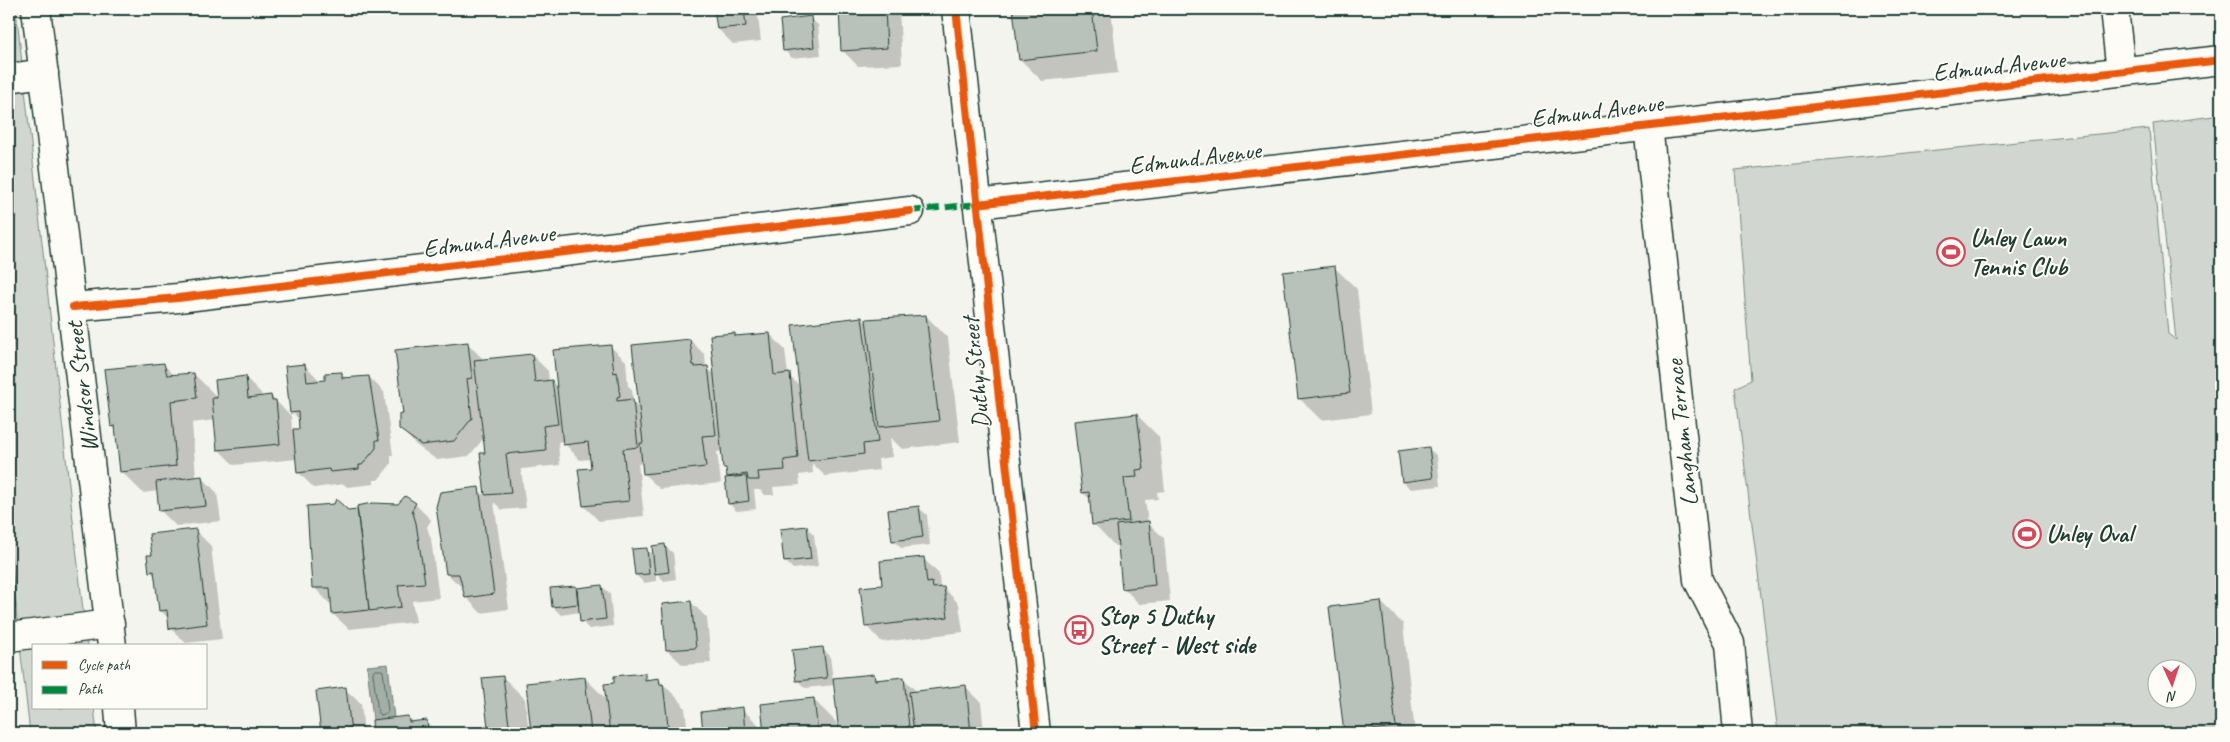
<svg xmlns="http://www.w3.org/2000/svg" width="2230" height="742" font-family="Caveat,sans-serif">
<style>
.green{fill:#d1d6d1;stroke:#788a82;fill-rule:evenodd}
.water{fill:#a3aea7;stroke:#6e8179}
.shadow{fill:#0003}
.lines{fill:none;stroke-linecap:round;stroke-linejoin:round}
.shore{stroke:#546a62;stroke-width:1}
.building{fill:#b9c1bb;stroke:#1f3d34}
.minor-casing{stroke:#1f3d34;stroke-width:31}
.minor{stroke:#fdfcf7;stroke-width:28}
.quiet{stroke:#00873e;stroke-width:6;stroke-dasharray:12 6;stroke-linecap:butt}
.cycleway-casing{stroke:#fdfcf7;stroke-width:11}
.cycleway{stroke:#e8590c;stroke-width:8}
.labels{text-anchor:middle;dominant-baseline:central;stroke-width:4;stroke-linejoin:round;paint-order:stroke}
.street-label{font-size:25px;fill:#1f3d34;stroke:#fdfcf7}
.poi-label{font-size:25px;font-weight:bold;fill:#1f3d34;stroke:#fdfcf7;text-anchor:start}
</style>
<rect width="100%" height="100%" fill="#f4f4ef"/>
<filter id="ink" filterUnits="userSpaceOnUse"><feTurbulence type="fractalNoise" baseFrequency=".02" numOctaves="2"/><feDisplacementMap in="SourceGraphic" scale="10" xChannelSelector="R" yChannelSelector="G"/><feConvolveMatrix kernelMatrix="1 2 1 2 8 2 1 2 1" color-interpolation-filters="sRGB"/></filter>
<g filter="url(#ink)">
<g class="green">
<polygon points="9,9 16,9 87,646 34,646 34,708 94,708 97,733 30,733 9,550"/>
<path d="M2221,115V733H1778L1735,388L1751,380L1735,170L2149,129L2168,334L2176,340L2153,124ZM2158,670H2188V700H2158Z"/>
</g>
<polygon class="water" points="388,664 394,718 373,720 367,666"/>
<g class="shadow">
<polygon points="366,9 425,9 425,10 374,16"/>
<polygon points="715,9 757,9 761,41 733,44 718,29"/>
<polygon points="840,9 899,9 902,64 858,66 843,51"/>
<polygon points="1014,9 1111,9 1118,73 1042,81 1020,59"/>
<polygon points="810,18 818,25 821,55 792,58 784,50"/>
<polygon points="1335,268 1357,289 1371,414 1321,420 1299,398"/>
<polygon points="926,316 948,338 960,442 902,449 890,437 892,457 878,459 879,470 825,476 812,463 813,473 799,475 800,485 773,487 774,495 765,495 760,490 754,490 756,509 737,511 729,504 731,479 725,467 723,451 717,452 721,483 660,489 644,474 643,463 638,464 644,516 599,521 584,506 592,469 591,459 580,460 565,444 564,441 558,442 560,465 521,469 526,508 502,510 494,502 509,609 481,613 466,597 464,589 447,574 478,489 486,497 482,454 486,454 484,438 469,456 437,460 416,445 401,429 404,415 468,344 483,359 532,355 548,371 549,382 552,382 559,388 610,346 626,361 628,386 632,389 633,401 640,408 690,340 705,355 706,367 715,375 735,334 738,337 770,334 785,350 788,375 800,386 862,318 868,324"/>
<polygon points="163,364 175,376 194,374 218,398 246,378 261,393 262,397 271,396 291,416 292,430 301,430 300,420 292,412 305,365 321,382 341,373 347,379 369,377 384,392 393,455 391,455 391,464 378,480 374,480 374,484 347,487 344,484 314,488 298,472 297,459 234,465 218,449 215,420 192,423 196,478 202,477 217,493 221,521 176,526 160,510 158,491 143,493 121,471 117,431 112,426"/>
<polygon points="1137,415 1159,437 1165,491 1157,492 1158,499 1145,500 1148,523 1164,538 1170,601 1139,604 1124,588 1119,546 1115,546 1094,524 1091,500 1083,493"/>
<polygon points="1429,449 1437,456 1440,486 1411,489 1403,482"/>
<polygon points="405,498 415,504 431,520 427,527 431,539 439,598 412,601 416,622 349,629 333,614 332,603 329,603 314,587 347,511 372,505 399,505"/>
<polygon points="919,508 927,515 930,545 901,548 893,540"/>
<polygon points="807,527 814,535 818,566 793,569 785,561"/>
<polygon points="195,530 211,546 222,639 186,643 170,628 169,619 160,610 156,577 150,571 153,556"/>
<polygon points="665,546 673,553 676,579 664,581 656,572 656,581 644,583 636,575 646,549 655,557"/>
<polygon points="9,554 12,557 17,609 9,609"/>
<polygon points="923,558 939,574 940,588 944,588 959,604 963,632 882,642 866,626"/>
<polygon points="602,586 610,594 613,626 589,629 581,621 580,612 561,615 553,607 551,590"/>
<polygon points="691,602 707,618 711,663 683,665 667,650"/>
<polygon points="1381,602 1403,624 1415,733 1345,733"/>
<polygon points="822,648 830,656 833,680 874,675 879,681 903,678 917,692 965,686 981,702 984,733 840,733 835,685 805,688 797,680"/>
<polygon points="644,674 651,681 659,680 681,702 685,708 688,733 532,733 527,684 585,678 608,701 616,684"/>
<polygon points="503,677 525,699 529,733 495,733 489,726"/>
<polygon points="345,689 361,704 364,733 322,733 317,692"/>
<polygon points="814,700 836,722 837,733 765,733 762,705"/>
<polygon points="742,709 758,724 759,733 704,733 702,713"/>
<polygon points="408,718 414,723 426,722 438,733 374,733 373,722"/>
</g>
<g class="lines">
<polygon class="shore" points="375,670 381,670 383,671 388,711 386,714 380,715 378,713 373,673"/>
</g>
<g class="building">
<polygon points="714,9 744,9 746,26 717,29"/>
<polygon points="839,9 885,9 887,48 841,51"/>
<polygon points="1013,9 1092,9 1097,51 1019,60"/>
<polygon points="811,16 814,47 783,51 780,20"/>
<polygon points="1335,266 1350,393 1298,399 1283,272"/>
<polygon points="926,315 939,421 879,427 866,319"/>
<polygon points="862,317 878,442 863,444 864,454 808,461 792,325"/>
<polygon points="735,333 735,336 770,333 774,375 790,373 798,458 784,460 785,470 758,472 759,480 748,480 747,474 727,477 726,468 723,468 710,335"/>
<polygon points="690,339 693,365 695,365 695,367 708,366 716,435 702,436 706,467 643,474 640,443 643,443 632,345"/>
<polygon points="468,342 472,378 467,379 472,418 454,441 421,445 399,429 399,414 403,414 395,350"/>
<polygon points="611,345 614,373 617,372 620,396 617,397 617,401 633,399 638,447 623,449 629,501 583,506 578,469 591,468 588,442 563,445 553,350"/>
<polygon points="532,354 535,382 552,380 558,424 543,426 546,450 506,454 511,493 485,495 480,453 485,453 474,360"/>
<polygon points="164,363 167,375 194,373 197,398 171,401 176,466 120,472 115,426 111,427 104,369"/>
<polygon points="305,364 307,382 325,380 325,373 342,372 342,378 369,376 379,440 376,440 376,448 362,465 359,465 359,469 330,472 329,469 297,473 293,429 299,429 298,412 290,413 285,366"/>
<polygon points="246,376 248,398 271,395 272,400 276,400 280,444 217,450 212,398 217,398 215,380"/>
<polygon points="1137,414 1144,469 1136,470 1137,477 1124,478 1129,521 1092,525 1089,492 1082,493 1074,421"/>
<polygon points="1429,447 1433,478 1402,482 1398,451"/>
<polygon points="202,476 206,506 159,511 156,482"/>
<polygon points="746,476 749,501 728,504 725,478"/>
<polygon points="479,487 494,594 465,598 459,574 446,574 436,507 440,492"/>
<polygon points="405,496 416,503 412,510 416,523 425,583 398,585 401,607 369,611 357,506 372,503 398,504"/>
<polygon points="336,499 348,510 357,509 369,610 332,614 330,588 312,588 307,506 334,504"/>
<polygon points="919,506 923,537 892,541 888,510"/>
<polygon points="1149,521 1155,585 1122,589 1116,525"/>
<polygon points="807,526 811,559 784,562 780,529"/>
<polygon points="196,529 207,624 169,629 167,610 159,611 154,571 149,572 147,555 152,555 149,534"/>
<polygon points="665,544 669,572 655,574 652,546"/>
<polygon points="647,548 649,574 635,575 632,549"/>
<polygon points="924,557 927,583 932,582 933,588 944,587 948,617 865,627 860,587 882,585 880,561"/>
<polygon points="602,585 606,619 580,622 577,588"/>
<polygon points="576,586 578,604 552,607 550,588"/>
<polygon points="691,601 696,648 666,650 662,604"/>
<polygon points="1381,601 1396,727 1344,733 1329,607"/>
<polygon points="823,647 827,678 796,681 792,650"/>
<polygon points="645,673 645,680 659,678 660,685 663,684 669,733 610,733 604,684 614,683 614,676"/>
<polygon points="874,674 875,680 904,677 909,727 896,729 897,733 839,733 833,678"/>
<polygon points="503,676 509,725 513,725 514,733 493,733 492,726 488,727 482,678"/>
<polygon points="585,677 591,733 531,733 526,683"/>
<polygon points="966,685 971,733 914,733 909,692"/>
<polygon points="346,687 351,733 321,733 316,691"/>
<polygon points="814,698 818,733 764,733 761,704"/>
<polygon points="743,707 745,733 695,733 703,732 701,712"/>
<polygon points="408,716 409,722 427,720 428,733 373,733 372,720"/>
</g>
<g class="lines">
<defs>
<g id="minor">
<polyline points="36,9 112,646"/>
<polyline points="956,9 1036,733"/>
<polyline points="2114,9 2121,72"/>
<polyline points="9,78 44,73"/>
<polyline points="1648,126 1698,580 1730,643 1738,733"/>
<polyline points="977,204 2221,60"/>
<polyline points="73,307 178,298 910,211"/>
<polyline points="9,637 110,624"/>
<polyline points="119,708 121,733"/>
</g>
</defs>
<use href="#minor" class="minor-casing"/>
<use href="#minor" class="minor"/>
<polyline class="quiet" points="910,211 977,204"/>
<defs>
<g id="cycleway">
<polyline points="956,9 1036,733"/>
<polyline points="977,204 2221,60"/>
<polyline points="73,307 178,298 910,211"/>
</g>
</defs>
<use href="#cycleway" class="cycleway-casing"/>
<use href="#cycleway" class="cycleway"/>
</g>
</g>
<defs>
<symbol id="stadium-ring" viewBox="-11 -11 22 22"><circle r="9.5" fill="#fdfcf7" stroke="#d1495b" stroke-width="1.5"/><path d="M0-5a6.5 5 0 1 0 0 10a6.5 5 0 1 0 0-10ZM-3.5-1.8h7v3.6h-7Z" fill="#d1495b"/></symbol>
<symbol id="bus-ring" viewBox="-11 -11 22 22"><circle r="9.5" fill="#fdfcf7" stroke="#d1495b" stroke-width="1.5"/><path d="M-5-6H5V4H4V6H2V4H-2V6H-4V4H-5ZM-3.5-4V0h7V-4ZM-3.5 1.2v1.5H-2V1.2ZM2 1.2v1.5H3.5V1.2Z" fill="#d1495b"/></symbol>
</defs>
<g fill-rule="evenodd">
<use href="#stadium-ring" x="1935" y="236" width="32" height="32"/>
<use href="#stadium-ring" x="2011" y="518" width="32" height="32"/>
<use href="#bus-ring" x="1063" y="614" width="32" height="32"/>
</g>
<g class="labels">
<g class="street-label">
<text transform="translate(1999 66) rotate(-6)">Edmund Avenue</text>
<text transform="translate(1597 111) rotate(-7)">Edmund Avenue</text>
<text transform="translate(1195 158) rotate(-7)">Edmund Avenue</text>
<text transform="translate(489 241) rotate(-7)">Edmund Avenue</text>
<text transform="translate(976 373) rotate(-96)">Duthy Street</text>
<text transform="translate(82 387) rotate(-97)">Windsor Street</text>
<text transform="translate(1682 433) rotate(-96)">Langham Terrace</text>
</g>
<g class="poi-label">
<text x="1970" y="238">Unley Lawn<tspan x="1970" dy="29">Tennis Club</tspan></text>
<text x="2046" y="534">Unley Oval</text>
<text x="1098" y="616">Stop 5 Duthy<tspan x="1098" dy="29">Street - West side</tspan></text>
</g>
</g>
<rect width="2230" height="742" fill="none" stroke="#fdfcf7" stroke-width="30"/>
<rect x="15" y="15" width="2200" height="712" fill="none" stroke="#1f3d34" stroke-width="2" filter="url(#ink)"/>
<rect x="32" y="644" width="175" height="65" fill="#fdfcf7" stroke="#a4b0a9"/>
<rect x="42" y="661" width="25" height="8" fill="#e8590c" stroke="#a4b0a9"/>
<text x="78" y="670" font-size="15" fill="#1f3d34">Cycle path</text>
<rect x="42" y="686" width="25" height="8" fill="#00873e" stroke="#a4b0a9"/>
<text x="78" y="694" font-size="15" fill="#1f3d34">Path</text>
<g transform="translate(2172 684) rotate(177)"><circle r="24" fill="#fdfcf7" stroke="#a4b0a9"/>
<path d="M0-4L9 19L0 12L-9 19Z" fill="#d1495b"/>
<text y="-8" font-size="14" font-weight="bold" text-anchor="middle" fill="#1f3d34">N</text>
</g>
</svg>
